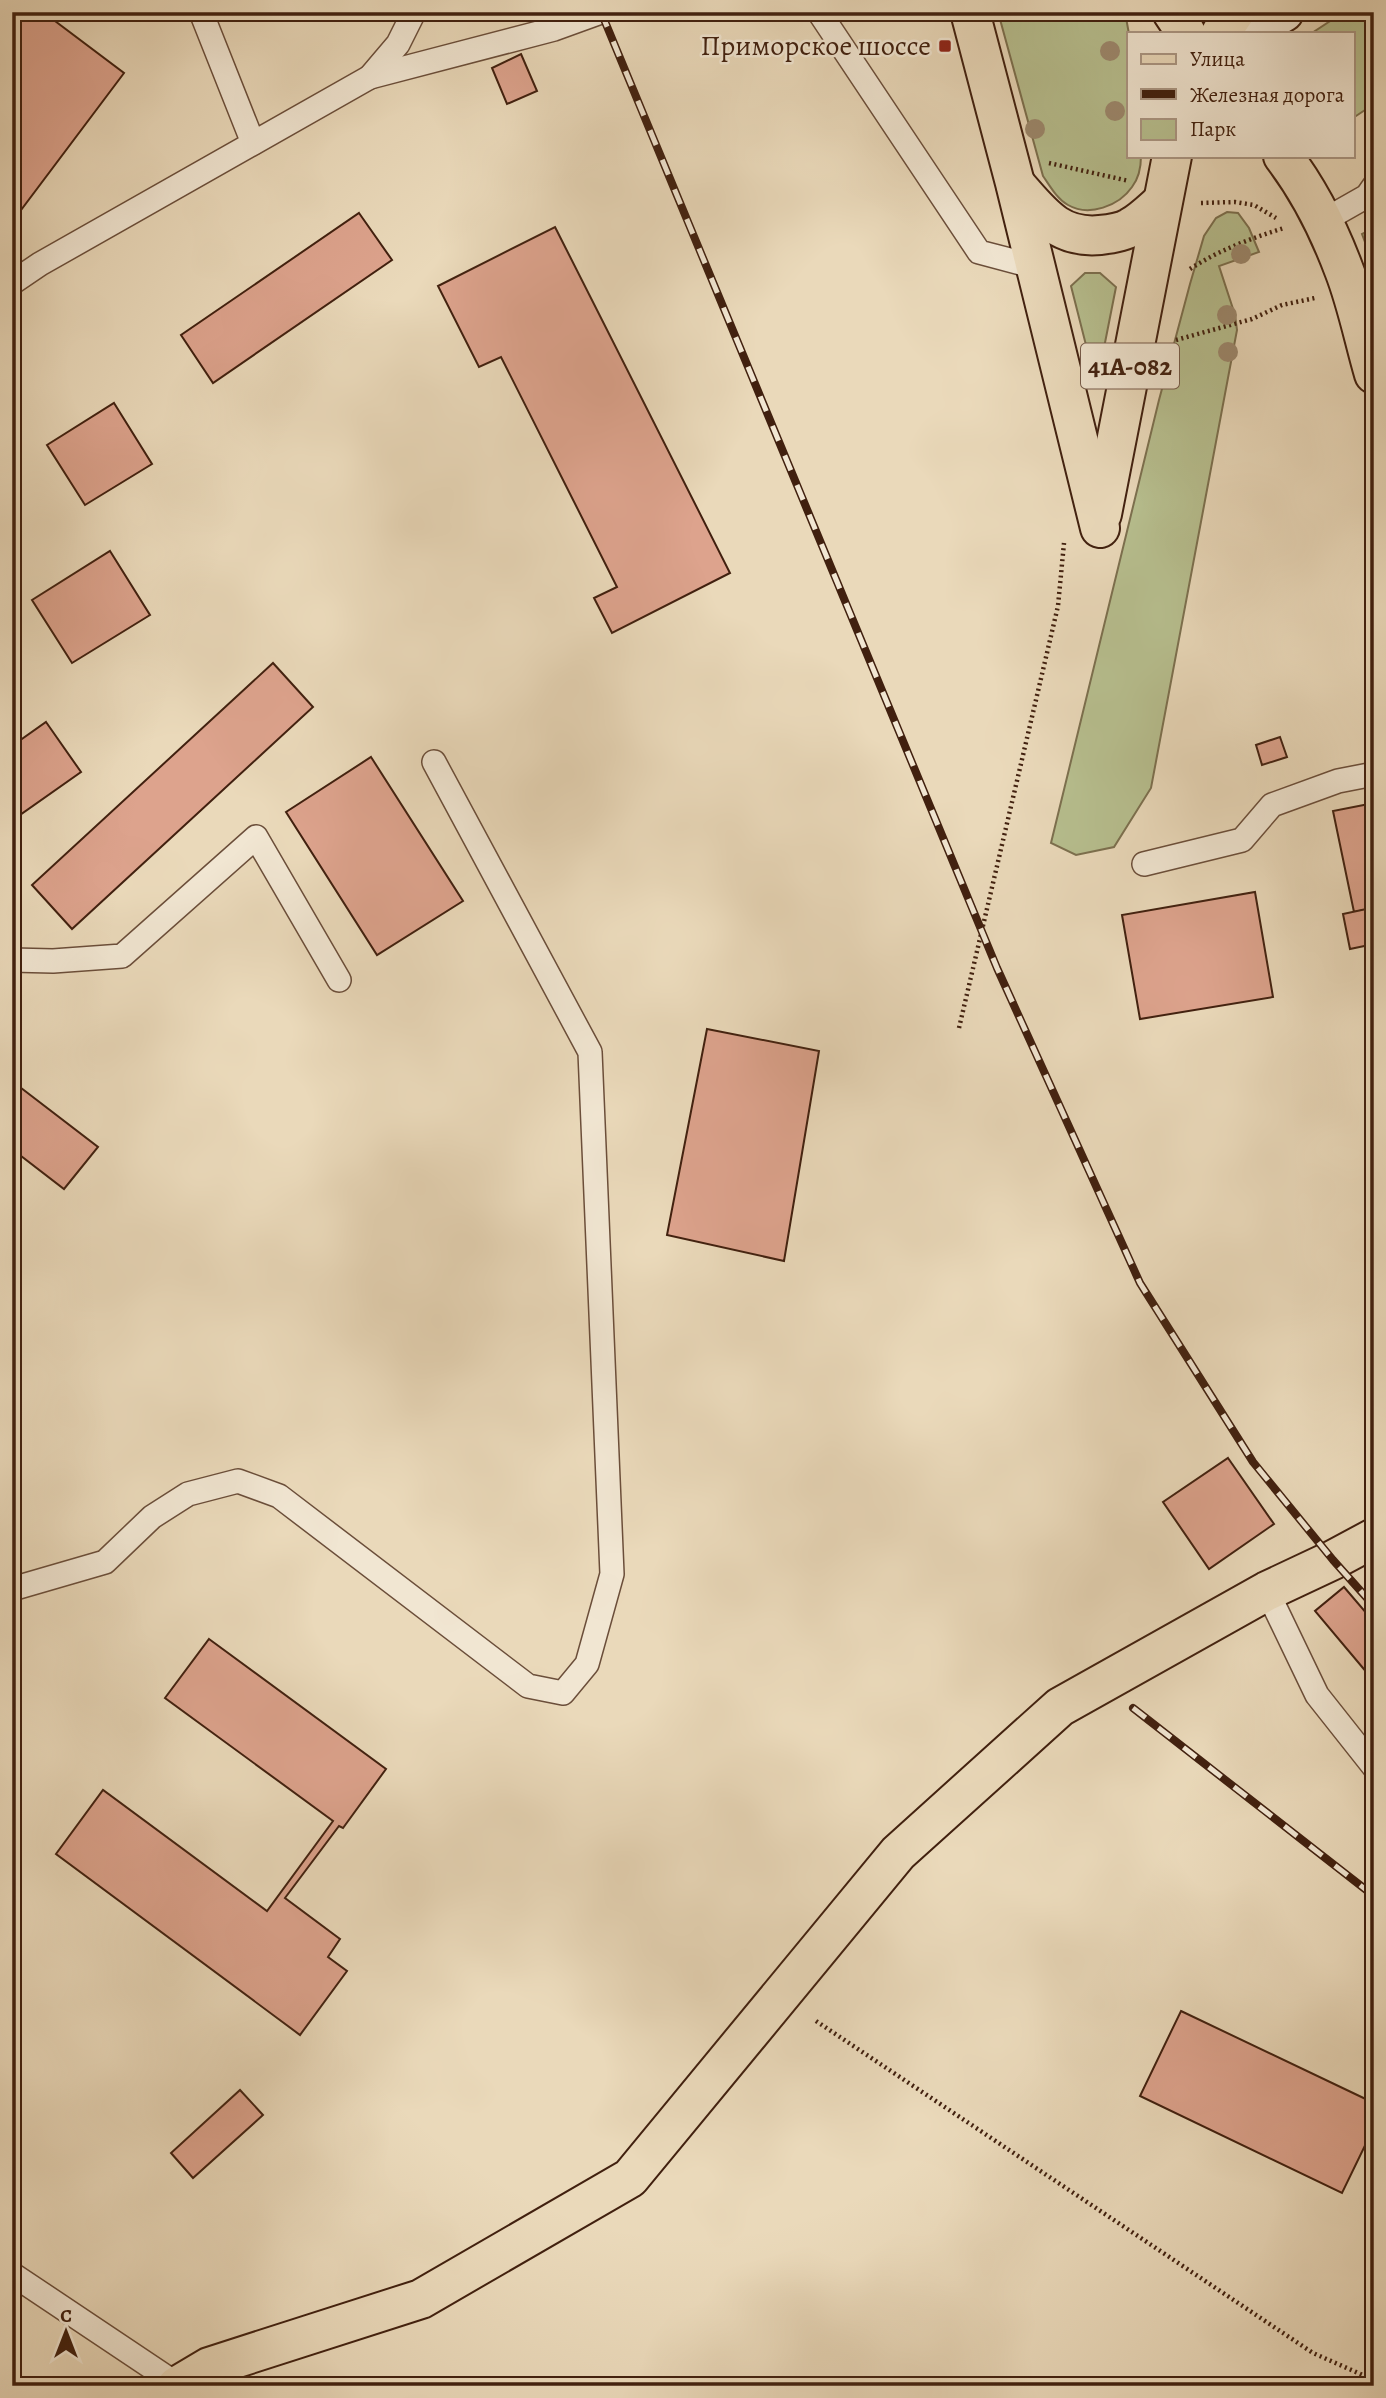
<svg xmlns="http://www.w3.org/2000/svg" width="1386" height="2398" font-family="Alegreya,serif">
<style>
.green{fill:#b7bf8f;stroke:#7c704f;stroke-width:2}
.building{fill:#dda38d;stroke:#41200f;stroke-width:2}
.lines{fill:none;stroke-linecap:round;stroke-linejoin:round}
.service-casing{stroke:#6b4e3a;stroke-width:26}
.secondary-casing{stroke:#41200f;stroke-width:42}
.primary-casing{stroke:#41200f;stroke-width:42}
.path{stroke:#41200f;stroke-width:4.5;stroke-dasharray:2 3.5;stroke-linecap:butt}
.service{stroke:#f1e6d2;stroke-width:23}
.secondary{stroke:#f1e6d2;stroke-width:38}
.primary{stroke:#ead9ba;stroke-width:38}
.rail-casing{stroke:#41200f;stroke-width:8}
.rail{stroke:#f1e6d2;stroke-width:5;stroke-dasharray:16;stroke-linecap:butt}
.tree{fill:#9d896e}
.poi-dot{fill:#8f2418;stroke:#f1e6d2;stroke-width:2.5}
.labels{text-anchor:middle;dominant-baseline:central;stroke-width:5;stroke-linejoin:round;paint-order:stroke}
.shield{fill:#f1e6d2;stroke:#765b4a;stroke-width:2}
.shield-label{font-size:26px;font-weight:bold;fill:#41200f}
.poi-label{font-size:28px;fill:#41200f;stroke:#f1e6d2;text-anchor:end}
</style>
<rect width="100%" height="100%" fill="#ead9ba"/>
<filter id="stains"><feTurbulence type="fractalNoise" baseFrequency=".00286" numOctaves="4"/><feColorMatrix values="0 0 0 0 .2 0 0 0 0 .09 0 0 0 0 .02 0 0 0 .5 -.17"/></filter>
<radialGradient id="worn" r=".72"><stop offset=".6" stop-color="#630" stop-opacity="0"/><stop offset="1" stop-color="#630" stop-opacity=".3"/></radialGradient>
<g class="green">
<path d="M998,12H1125L1129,34V156H1141C1141,167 1139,178 1132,187C1119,206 1089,217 1068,205C1057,199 1050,186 1043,176Z"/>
<polygon points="1344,12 1374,12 1374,104 1353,118 1353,33 1312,33"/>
<polygon points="1227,212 1238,213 1249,228 1259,252 1219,266 1235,315 1237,330 1151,788 1114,847 1076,855 1051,843 1159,400 1190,284 1204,236 1216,218"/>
<polygon points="1374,228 1374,266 1362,234"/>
<polygon points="1085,273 1100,273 1116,287 1099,373 1088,353 1071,286"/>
</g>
<g class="building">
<polygon points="12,12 43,12 124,73 12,222"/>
<polygon points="521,54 537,91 507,104 492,68"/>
<polygon points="359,213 392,260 213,383 181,335"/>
<polygon points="555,227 730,573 612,633 594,598 617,587 501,357 479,367 438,286"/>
<polygon points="114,403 152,464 85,505 47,445"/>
<polygon points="110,551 150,615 72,663 32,600"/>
<polygon points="273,663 313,707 72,929 32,885"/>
<polygon points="46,722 81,772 17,817 12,810 12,746"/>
<polygon points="1280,737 1287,757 1262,765 1256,745"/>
<polygon points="371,757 463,901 377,955 286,812"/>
<polygon points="1374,803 1374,908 1354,912 1333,811"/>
<polygon points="1255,892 1273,997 1140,1019 1122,915"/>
<polygon points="1371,908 1374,944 1350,949 1343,914"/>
<polygon points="707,1029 819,1051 784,1261 667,1235"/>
<polygon points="12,1081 98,1147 64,1189 12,1149"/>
<polygon points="1228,1458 1274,1524 1209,1569 1163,1502"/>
<polygon points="1344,1587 1374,1622 1374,1669 1368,1674 1315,1611"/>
<polygon points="209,1639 386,1769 343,1828 339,1826 285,1898 340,1939 328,1957 347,1971 300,2035 56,1854 103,1790 267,1911 333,1821 165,1698"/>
<polygon points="1181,2011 1374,2103 1374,2127 1342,2193 1140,2096"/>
<polygon points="240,2090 263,2115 193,2178 171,2153"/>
</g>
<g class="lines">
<defs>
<g id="service">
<polyline points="201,12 253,143"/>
<polyline points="819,12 979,252 1036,267"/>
<polyline points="370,77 398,44 414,12"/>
<polyline points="1323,221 1367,196 1374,186"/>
<polyline points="12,283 40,264 370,77 554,29 601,12"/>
<polyline points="1144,864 1242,840 1272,805 1338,781 1374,774"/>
<polyline points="12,960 53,961 122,956 256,837 339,980"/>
<polyline points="12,1589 105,1562 152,1517 188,1494 238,1481 279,1496 528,1686 563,1693 587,1664 612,1574 590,1052 434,762"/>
<polyline points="1267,1591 1317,1695 1374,1767"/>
<polyline points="12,2274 178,2385"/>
</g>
<polyline id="secondary" points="1249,33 1284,12"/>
<g id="primary">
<polyline points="970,12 1015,183 1100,528"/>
<polyline points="1172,12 1186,33"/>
<polyline points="1221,33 1235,12"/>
<path d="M1283,156C1309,190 1329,230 1344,270C1357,303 1364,340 1374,374"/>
<path d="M1016,185C1041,213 1058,239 1100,235C1110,234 1123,232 1131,227C1142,221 1152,211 1161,203"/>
<polyline points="1102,514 1172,156"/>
<polyline points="177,2386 209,2367 421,2299 630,2178 898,1853 1060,1707 1267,1591 1333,1560 1374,1538"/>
</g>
</defs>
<use href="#service" class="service-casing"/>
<use href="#secondary" class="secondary-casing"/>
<use href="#primary" class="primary-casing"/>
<g class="path">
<polyline points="1049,163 1129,181"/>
<polyline points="1201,203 1235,202 1254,205 1276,218"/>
<path d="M1190,269C1219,250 1252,238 1284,228"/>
<polyline points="1176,340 1252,319 1282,305 1315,298"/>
<polyline points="959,1028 1058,606 1064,543"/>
<polyline points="816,2021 1313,2353 1374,2380"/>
</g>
<use href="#service" class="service"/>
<use href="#secondary" class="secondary"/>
<use href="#primary" class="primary"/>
<defs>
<g id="rail">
<polyline points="601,12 997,968 1140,1283 1253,1462 1333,1560 1374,1606"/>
<polyline points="1133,1708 1374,1896"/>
</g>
</defs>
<use href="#rail" class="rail-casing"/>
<use href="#rail" class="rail"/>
</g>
<g class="tree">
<circle cx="1110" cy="51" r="10"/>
<circle cx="1115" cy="111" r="10"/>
<circle cx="1035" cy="129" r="10"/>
<circle cx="1241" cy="254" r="10"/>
<circle cx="1227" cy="315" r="10"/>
<circle cx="1228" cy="352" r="10"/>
</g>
<rect class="poi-dot" x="938" y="39" width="14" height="14" rx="3.5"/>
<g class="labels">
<rect class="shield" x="1081" y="343.5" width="98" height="45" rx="5"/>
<g class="shield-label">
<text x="1130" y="366">41А-082</text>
</g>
<g class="poi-label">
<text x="931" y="46">Приморское шоссе</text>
</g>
</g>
<rect width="1386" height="2398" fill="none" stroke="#ead9ba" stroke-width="42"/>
<rect x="14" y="14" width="1358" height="2370" fill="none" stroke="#41200f" stroke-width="3.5"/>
<rect x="21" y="21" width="1344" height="2356" fill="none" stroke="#41200f" stroke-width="2"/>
<rect x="1127" y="32" width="228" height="126" fill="#f1e6d2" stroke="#ab9784" stroke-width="2"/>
<rect x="1141" y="54" width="35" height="10" fill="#ead9ba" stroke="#ab9784" stroke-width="2"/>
<text x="1190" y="66" font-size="21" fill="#41200f">Улица</text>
<rect x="1141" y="89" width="35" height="10" fill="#41200f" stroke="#ab9784" stroke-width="2"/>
<text x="1190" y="102" font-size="21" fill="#41200f">Железная дорога</text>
<rect x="1141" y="119" width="35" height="21" fill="#b7bf8f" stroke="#ab9784" stroke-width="2"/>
<text x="1190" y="136" font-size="21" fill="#41200f">Парк</text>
<g transform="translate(66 2332)" stroke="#f1e6d2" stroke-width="5" paint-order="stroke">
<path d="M0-5L12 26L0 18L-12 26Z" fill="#41200f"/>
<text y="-10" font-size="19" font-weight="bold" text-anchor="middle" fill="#41200f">С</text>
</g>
<rect width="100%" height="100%" filter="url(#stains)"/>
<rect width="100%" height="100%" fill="url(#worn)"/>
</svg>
